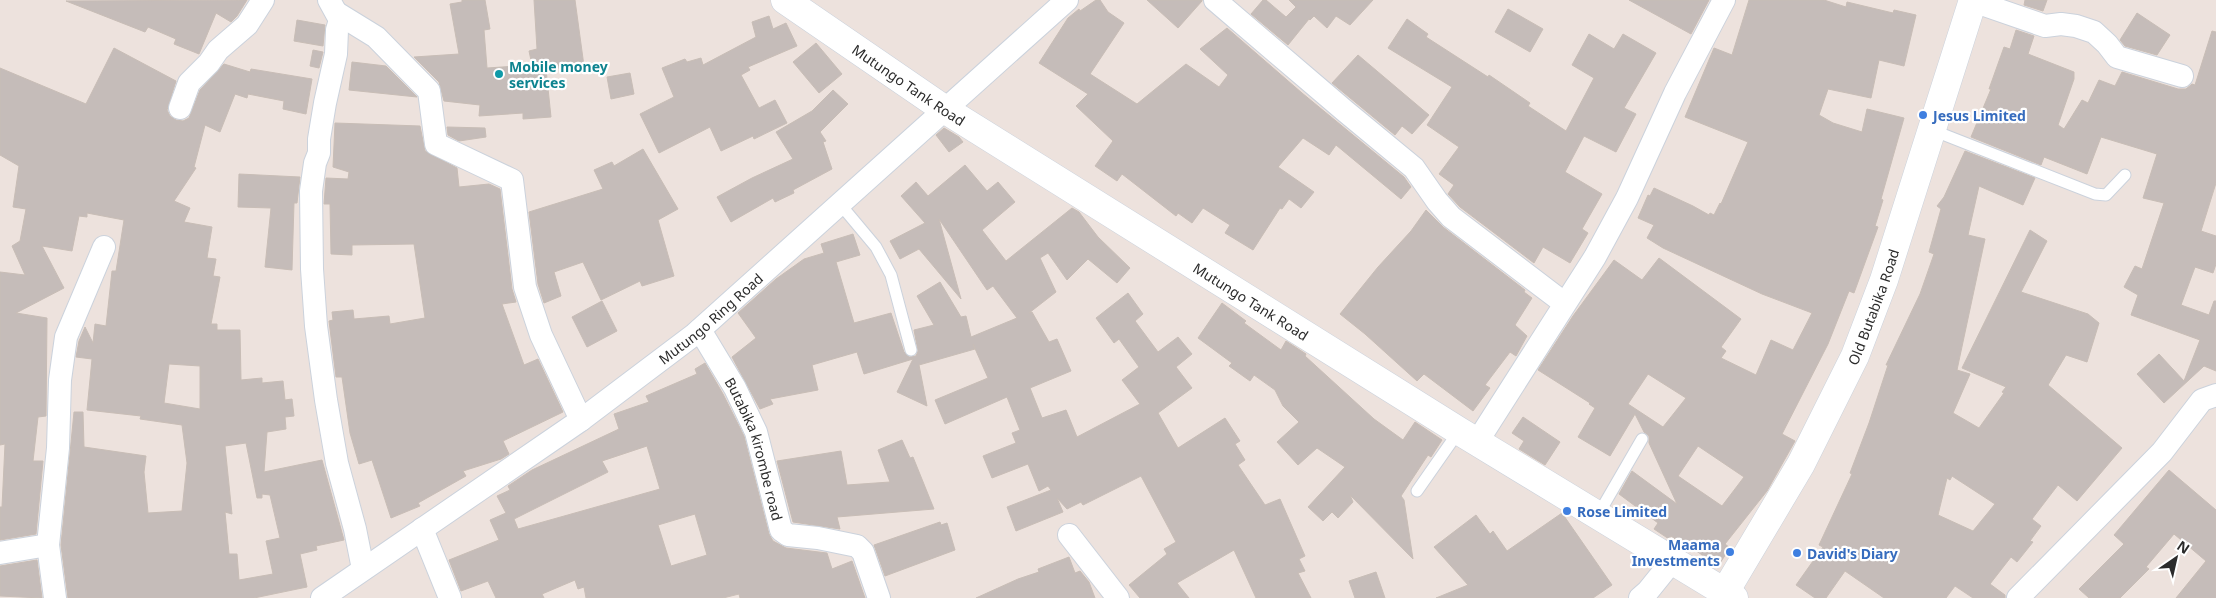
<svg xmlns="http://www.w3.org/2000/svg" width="2216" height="598" font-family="'Noto Sans',sans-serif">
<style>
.building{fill:#c5bcb9;stroke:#c8bdb6;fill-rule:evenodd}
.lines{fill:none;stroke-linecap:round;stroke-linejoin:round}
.lane-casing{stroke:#cbd2dc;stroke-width:13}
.street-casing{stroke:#cbd2dc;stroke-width:24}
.secondary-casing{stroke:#cbd2dc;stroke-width:29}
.lane{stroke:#fff;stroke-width:11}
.street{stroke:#fff;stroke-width:22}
.secondary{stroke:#fff;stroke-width:28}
.culture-dot{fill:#0f9aa8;stroke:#fff;stroke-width:2}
.shop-dot{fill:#3f7fe0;stroke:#fff;stroke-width:2}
.labels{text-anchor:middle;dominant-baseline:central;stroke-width:4.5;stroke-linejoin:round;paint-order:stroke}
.culture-label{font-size:14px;font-weight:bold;fill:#0d838f;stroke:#fff;text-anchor:start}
.street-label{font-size:14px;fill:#2b2b2b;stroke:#fff}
.shop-label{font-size:14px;font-weight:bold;fill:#366cbe;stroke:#fff;text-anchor:start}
</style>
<rect width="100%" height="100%" fill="#ede2dd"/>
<g class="building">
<polygon points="247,0 237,16 231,22 216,13 199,54 174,44 176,39 148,27 145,32 66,1"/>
<polygon points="462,0 485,0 490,29 484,30 487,68 532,65 529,51 537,49 534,0 575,0 584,66 546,69 551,117 523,119 523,113 479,116 480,105 444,101 439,82 414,57 459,54 450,4 462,2"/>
<polygon points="1096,0 1100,0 1108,12 1124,23 1090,74 1137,104 1186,64 1219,87 1228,75 1200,49 1227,28 1302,93 1404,177 1411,187 1401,199 1336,145 1329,155 1303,138 1278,167 1314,192 1301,208 1289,199 1282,209 1280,208 1253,250 1225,233 1230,225 1203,208 1192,223 1178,213 1176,216 1122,174 1117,181 1095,166 1113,141 1076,106 1088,94 1039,63 1068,18 1079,9 1080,11"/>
<polygon points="1147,0 1202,0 1202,1 1178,28"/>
<polygon points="1263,0 1266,0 1286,17 1296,7 1289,0 1373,0 1350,25 1336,16 1327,28 1314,16 1310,20 1309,19 1288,45 1251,14"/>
<polygon points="1629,0 1709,0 1691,34"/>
<path d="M1749,0H1824L1846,7L1847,2L1893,13L1894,10L1916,15L1904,66L1879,60L1871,98L1828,89L1819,115L1833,123L1862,132L1867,109L1904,118L1881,199L1883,200L1875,226L1878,227L1854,293L1849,291L1828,344L1782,434L1795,441L1767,491L1725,544L1730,548L1718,566L1682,541L1681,543L1671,536L1669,539L1654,529L1658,523L1619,494L1632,471L1677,504L1649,443V436L1644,432L1635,414L1610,456L1578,437L1595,408L1589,404L1590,403L1538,370L1573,316L1614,260L1642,280L1659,258L1741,319L1721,347L1726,351L1721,358L1756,375L1771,340L1793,350L1812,313L1762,294L1663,248L1647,238L1654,225L1638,218L1648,195L1650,196L1654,188L1693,206L1709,215L1710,213L1714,215L1720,203L1721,204L1748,142L1685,117L1714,48L1732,55ZM1648,374L1686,398L1663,427L1628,404ZM1698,446L1744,477L1722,506L1678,476Z"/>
<polygon points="2025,0 2047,0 2043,11 2024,5"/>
<polygon points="1508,9 1543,29 1530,52 1495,32"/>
<polygon points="2137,13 2170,35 2157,55 2125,46 2120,40"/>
<polygon points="769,16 773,29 786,23 797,46 748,67 750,70 741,75 759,108 775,100 787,123 754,139 753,136 721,151 710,127 659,153 640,114 674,97 662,68 685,59 687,62 701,58 703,65 756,37 752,22"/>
<polygon points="1407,19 1428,34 1426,37 1488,77 1489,75 1530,103 1528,106 1566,131 1594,78 1572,65 1589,34 1614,49 1623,34 1656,53 1624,108 1636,114 1616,152 1584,136 1565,172 1602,194 1582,229 1588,233 1570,263 1543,247 1534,263 1460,207 1448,194 1454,185 1439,174 1459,147 1427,125 1452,87 1388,48"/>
<polygon points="297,20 325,25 323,46 294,41"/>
<polygon points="2016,30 2034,36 2028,54 2074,72 2074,79 2058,125 2064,129 2082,100 2088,103 2099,80 2115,86 2122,72 2178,89 2186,89 2192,84 2195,85 2212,31 2216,32 2216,183 2201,231 2216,236 2216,264 2213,273 2195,267 2181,305 2209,315 2214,301 2216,301 2216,371 2204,366 2164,403 2137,374 2159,354 2184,381 2200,340 2131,315 2138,295 2124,287 2135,266 2142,269 2164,203 2143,198 2157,154 2101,137 2087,174 2044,157 2041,165 1971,137 1991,89 1989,89 2004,47 2010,49"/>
<polygon points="816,43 842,74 819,93 793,62"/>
<path d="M114,48L176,81L167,110L170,116L176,120L183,121L189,118L200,90L224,64L250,72L251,69L312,79L306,114L283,109L284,101L248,94L247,98L235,94L220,132L205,125L194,167L196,168L174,201L190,208L184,222L212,227L207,258L216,259L213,276L220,277L211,324H217V330H240L241,380L262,378V383L283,381L285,400L292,399L294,416L285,417L286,429L267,432L264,472L322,460L344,540L316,546L317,550L300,554L307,587L254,598H68L61,545L74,412H83L84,447L146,456L144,472L148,513L182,511L187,463L182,425L140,419L141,416L87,410L92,359L76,357L79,341L85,327L93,343L95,324L106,326L112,271H116L124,220L87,213V217L79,216L72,251L42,246L64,288L16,313L47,318L46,416L38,417L33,461H43L36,534L0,540V507H2L5,444L0,445V272L25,275L12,246L20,241L26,209L13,207L19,166L0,155V68L86,104ZM169,364L200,366V409L164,403ZM246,443L257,498H262V494L270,495L280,538L266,541L273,574L239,580L237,554H229L225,512L232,514L225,446Z"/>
<polygon points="313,50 323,52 319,68 310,66"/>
<polygon points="1358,55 1429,115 1412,134 1402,126 1395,135 1332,83"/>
<polygon points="352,62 386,66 417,97 349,90"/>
<polygon points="630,73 634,94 611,99 607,77"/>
<polygon points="833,90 848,104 820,132 826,141 823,142 832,169 793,190 794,193 775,202 773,198 731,222 717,197 752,178 793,159 776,132 812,111"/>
<polygon points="335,123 420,126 425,151 457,168 459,187 489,184 500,189 512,289 516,302 502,304 524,365 538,359 563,412 503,441 509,454 501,459 463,471 466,476 418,503 420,506 391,518 372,460 359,464 350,433 342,377 336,377 329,321 333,320 332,312 353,310 354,319 389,316 390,324 425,318 414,244 352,245 352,255 331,254 330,204 324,204 326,178 348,179 349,172 333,167"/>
<polygon points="447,127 485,128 486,137 459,141 448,135"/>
<polygon points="944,128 959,137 963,142 949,152 936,135"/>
<polygon points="643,149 678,209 658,220 674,276 642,286 640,281 601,300 583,262 554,272 561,296 544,303 538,284 529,212 603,189 594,170 612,162 614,166"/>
<path d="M1965,151L2035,178L2023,205L1979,186L1968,235L1985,239L1957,370L1970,374L1953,413L1979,428L2004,393L2002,392L2006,387L1962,368L2030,230L2047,241L2021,292L2088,314L2099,323L2087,362L2066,355L2048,385L2122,448L2077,501L2058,485L2032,519L2041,526L2030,541L2033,542L2017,562L2011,557L1990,584L2005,595V598H1973L1955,586L1946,598H1884L1845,571L1826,598H1815L1796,585L1823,547L1819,545L1852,474L1850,473L1869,423L1888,365H1886L1920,294L1934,254L1929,252L1941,209L1937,206L1944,197ZM1952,476L1995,504L1973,531L1938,515L1947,478L1950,480Z"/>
<polygon points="965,165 987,191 998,182 1015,202 982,230 1006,261 1072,208 1079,212 1098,237 1130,268 1117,283 1088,259 1067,280 1048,253 1040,258 1056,292 1029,313 1032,312 1049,342 1057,339 1071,371 1030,388 1042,418 1066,410 1077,437 1140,404 1122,380 1139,367 1119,339 1114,343 1096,318 1128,293 1143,314 1135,321 1158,352 1178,337 1192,354 1176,367 1192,388 1158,413 1178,448 1225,418 1240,441 1235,444 1245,460 1238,465 1265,505 1280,499 1305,556 1299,559 1305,571 1298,573 1311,598 1256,598 1234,550 1177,583 1189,598 1140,598 1129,585 1167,554 1164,549 1176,542 1141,476 1083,505 1081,502 1067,509 1057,498 1063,512 1016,531 1007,507 1051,490 1048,486 1039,491 1028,464 992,478 983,456 1016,443 1012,433 1020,430 1007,397 945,424 935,400 988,378 973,344 975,349 919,365 927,406 897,392 913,359 864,374 857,352 812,365 818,390 770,399 773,404 760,409 732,357 756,338 738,313 776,279 804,259 824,253 821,244 853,234 860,255 836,262 854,323 891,313 904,352 909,357 916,356 918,351 914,330 934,325 917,296 940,282 961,317 966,316 971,337 1017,318 993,286 987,290 939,219 961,299 919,249 900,259 890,241 925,223 901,196 916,182 928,196"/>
<polygon points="239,174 300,177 297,203 294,203 292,270 265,267 271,208 238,207"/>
<polygon points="1426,210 1443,227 1525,290 1524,292 1532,298 1515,325 1527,336 1516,356 1510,352 1485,385 1490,388 1473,411 1424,374 1417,381 1365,334 1340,314 1378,267 1411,231"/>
<polygon points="602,301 617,331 587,347 572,317"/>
<polygon points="1222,303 1246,321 1244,323 1281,350 1286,341 1306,354 1305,356 1374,419 1403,440 1415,422 1442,440 1431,457 1428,455 1401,496 1404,500 1413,559 1350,495 1353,502 1338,518 1332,512 1323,521 1308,507 1345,467 1317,448 1298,465 1277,442 1299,422 1283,406 1275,390 1254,375 1250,381 1229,366 1232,363 1198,338"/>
<path d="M705,363L723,394L744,436L769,534L773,541L786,548L827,553L832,569L852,561L865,598H740L739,594L723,598H586L584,587L578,589L575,580L542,594L544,598H496L488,581L461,591L449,560L499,540L490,520L506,513L497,496L510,490L508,486L532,470L619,429L614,414L649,402L646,396L697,374L695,369ZM647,446L660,489L518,529L514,519L608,472L602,461ZM695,514L707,555L671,566L658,525Z"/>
<polygon points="1523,417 1560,442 1545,465 1519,449 1524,441 1512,433"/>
<polygon points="902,440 910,458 913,457 934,509 837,517 840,529 793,522 777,461 841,451 847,485 890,482 878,450"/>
<polygon points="2169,470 2216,510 2216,598 2176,598 2206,561 2174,534 2146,567 2149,569 2120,598 2089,598 2079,589 2124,544 2114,535"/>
<polygon points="1562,513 1612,585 1593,598 1436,598 1468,585 1434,547 1476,515 1490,534 1493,531 1507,551"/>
<polygon points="940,522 941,525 947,523 955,550 885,576 874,545"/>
<polygon points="1069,557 1075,573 1080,571 1089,582 1095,598 976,598 1018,579 1039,572 1038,569"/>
<polygon points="37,560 42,598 0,596 0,566"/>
<polygon points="1376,572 1385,598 1355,598 1349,581"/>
</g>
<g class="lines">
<defs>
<g id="lane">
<polyline points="1932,130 2095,194 2106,195 2125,175"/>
<polyline points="840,204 876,247 891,275 911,350"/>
<polyline points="1417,491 1459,431"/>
<polyline points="1598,515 1642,439"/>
</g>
<g id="street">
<polyline points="329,0 340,20 337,30 336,54 325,103 319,139 319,153 315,163 311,191 312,269 316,326 326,400 337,463 355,529 363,569"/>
<polyline points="1215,0 1345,111 1414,168 1437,201 1451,217 1564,303"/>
<polyline points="1973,1 2045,26 2061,24 2076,26 2094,32 2107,44 2117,57 2182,76"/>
<polyline points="337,13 376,37 429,91 436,144 512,180 525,287 541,335 581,420"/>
<polyline points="180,108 189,83 209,63 218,50 247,25 263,0"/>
<path id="s1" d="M700,330L735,388L756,432L781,530L788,535L818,538L857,546L863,552L879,598"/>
<polyline points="1477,442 1595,257 1627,198 1675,93 1724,0"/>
<polyline points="422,529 450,598"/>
<polyline points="1069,535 1118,598"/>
<polyline points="0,553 48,545"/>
<polyline points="55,598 48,545 58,448 60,380 66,337 104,247"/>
<path id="s2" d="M322,598L581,420L695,334L1067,0"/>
<polyline points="1640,598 1648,591 1673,560"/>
<polyline points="2018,598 2162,452 2202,400 2216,395"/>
</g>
<g id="secondary">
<path id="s3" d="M785,0L944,109L1459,431L1734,598"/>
<path id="s4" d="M1725,592L1801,464L1855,356L1884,280L1973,0"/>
</g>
</defs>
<use href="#lane" class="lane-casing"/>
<use href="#street" class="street-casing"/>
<use href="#secondary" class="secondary-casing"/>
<use href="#lane" class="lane"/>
<use href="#street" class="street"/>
<use href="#secondary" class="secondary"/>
</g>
<circle class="culture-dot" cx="499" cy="74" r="5"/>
<g class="shop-dot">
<circle cx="1923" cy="115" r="5"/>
<circle cx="1567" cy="511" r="5"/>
<circle cx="1730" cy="552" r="5"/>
<circle cx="1797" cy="553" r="5"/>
</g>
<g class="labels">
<g class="culture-label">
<text x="509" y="66">Mobile money<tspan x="509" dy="16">services</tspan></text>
</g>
<g class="street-label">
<text stroke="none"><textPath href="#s3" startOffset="150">Mutungo Tank Road</textPath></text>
<text stroke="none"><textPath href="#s3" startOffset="555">Mutungo Tank Road</textPath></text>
<text stroke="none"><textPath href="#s4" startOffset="322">Old Butabika Road</textPath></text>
<text stroke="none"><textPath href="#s2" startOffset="479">Mutungo Ring Road</textPath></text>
<text stroke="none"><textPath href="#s1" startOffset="132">Butabika kirombe road</textPath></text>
</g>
<g class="shop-label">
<text x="1933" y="115">Jesus Limited</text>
<text x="1577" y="511">Rose Limited</text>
<text x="1720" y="544" text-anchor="end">Maama<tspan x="1720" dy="16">Investments</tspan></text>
<text x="1807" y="553">David's Diary</text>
</g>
</g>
<g transform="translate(2176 558) rotate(34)" stroke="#ffffff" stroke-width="4" paint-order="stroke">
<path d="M0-4L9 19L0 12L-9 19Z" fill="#2b2b2b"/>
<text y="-8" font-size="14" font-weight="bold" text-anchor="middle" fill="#2b2b2b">N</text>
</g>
</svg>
